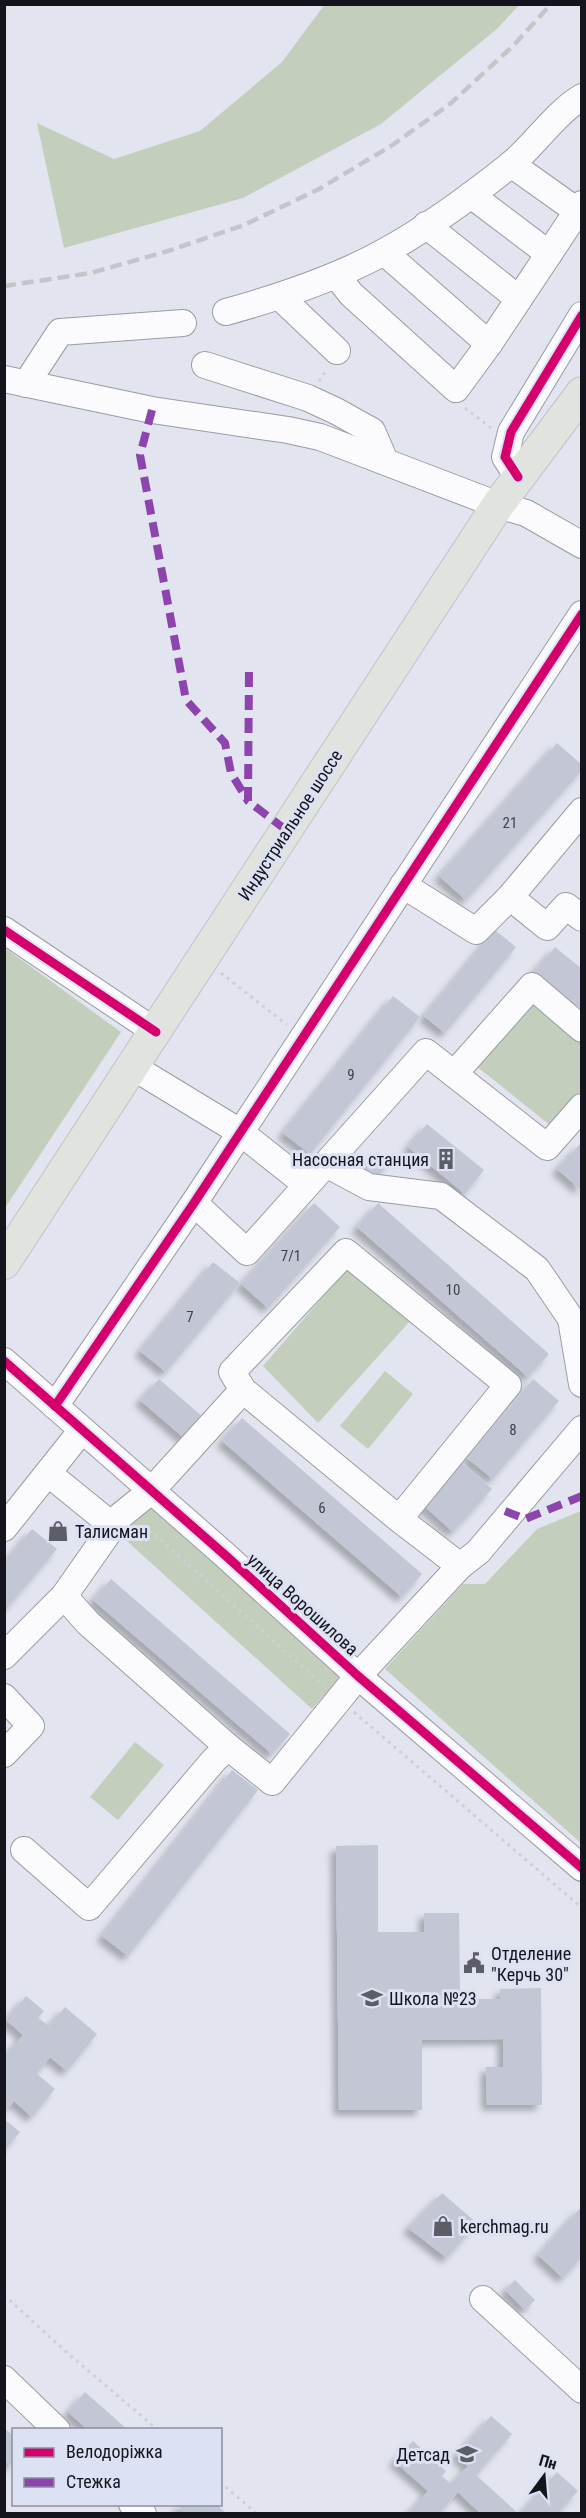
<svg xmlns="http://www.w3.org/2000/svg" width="586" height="2518" font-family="'Roboto Condensed',sans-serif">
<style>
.green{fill:#c3cfbc}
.building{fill:#c3c6d5;filter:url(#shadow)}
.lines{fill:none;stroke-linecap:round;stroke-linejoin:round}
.minor-casing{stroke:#9a9ca4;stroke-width:28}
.major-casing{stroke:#c1c2c8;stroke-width:34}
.path{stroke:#ced0d3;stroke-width:3;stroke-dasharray:3 4.5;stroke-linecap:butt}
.minor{stroke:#fbfbfd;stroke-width:26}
.major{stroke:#e0e3de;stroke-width:32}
.rail{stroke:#c4c5c8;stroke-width:4.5;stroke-dasharray:12 6;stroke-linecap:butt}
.quiet{stroke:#8e44ad;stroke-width:8;stroke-dasharray:15 8;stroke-linecap:butt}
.cycleway-casing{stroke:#dde1f4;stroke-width:13}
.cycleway{stroke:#d6006c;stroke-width:9}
.labels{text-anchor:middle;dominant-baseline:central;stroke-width:6;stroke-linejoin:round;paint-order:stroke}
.number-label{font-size:15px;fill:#40414a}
.street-label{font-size:18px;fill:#14151c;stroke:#dde1f4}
.poi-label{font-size:18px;fill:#14151c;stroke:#dde1f4;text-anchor:start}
</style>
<defs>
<filter id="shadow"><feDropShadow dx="-5.5" dy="5.5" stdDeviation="3" flood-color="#0004"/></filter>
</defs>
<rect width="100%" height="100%" fill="#e2e4ef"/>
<g class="green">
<polygon points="325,4 519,5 498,28 381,124 243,198 64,248 37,123 114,159 200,131 282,62"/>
<polygon points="5,948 121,1032 5,1208"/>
<polygon points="532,1000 581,1043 581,1091 551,1126 475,1065"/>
<polygon points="347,1269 411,1320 318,1423 263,1366"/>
<polygon points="385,1371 413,1394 368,1449 340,1426"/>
<polygon points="148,1498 343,1675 312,1709 117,1532"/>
<polygon points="581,1511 581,1843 385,1669 463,1584 485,1584 537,1529"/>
<polygon points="135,1742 164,1765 118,1820 90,1797"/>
</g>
<g class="building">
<polygon points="557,743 582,765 582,770 466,900 439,876"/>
<polygon points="495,930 516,947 445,1033 424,1016"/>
<polygon points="555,947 582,969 582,1010 535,971"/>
<polygon points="393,996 420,1017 310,1154 283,1133"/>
<polygon points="427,1124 484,1170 465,1194 408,1147"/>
<polygon points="582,1142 582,1188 580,1189 557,1169"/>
<polygon points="377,1152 390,1161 375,1181 362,1171"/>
<polygon points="314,1203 340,1227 268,1308 241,1284"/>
<polygon points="378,1203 549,1354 528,1377 357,1227"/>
<polygon points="213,1262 240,1283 166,1372 140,1351"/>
<polygon points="159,1379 204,1418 185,1439 140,1400"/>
<polygon points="533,1379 559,1401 493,1479 467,1458"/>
<polygon points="242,1418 422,1574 402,1597 222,1441"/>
<polygon points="461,1462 492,1489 453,1532 423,1505"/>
<polygon points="32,1529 57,1549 4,1612 4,1563"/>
<polygon points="111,1579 290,1734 272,1754 93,1600"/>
<polygon points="232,1770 258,1790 128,1956 102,1936"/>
<polygon points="378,1845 378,1932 424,1932 424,1913 459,1913 460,1999 500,1999 500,1989 541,1988 542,2105 487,2105 486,2067 503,2067 503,2039 422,2040 422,2110 339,2110 336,1846"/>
<polygon points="26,1996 44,2011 38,2018 49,2026 65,2007 97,2034 67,2071 50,2057 37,2074 55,2089 32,2117 14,2101 4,2113 4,2057 23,2035 6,2020"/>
<polygon points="4,2119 20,2132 4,2151"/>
<polygon points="442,2193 477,2223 447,2258 408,2228"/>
<polygon points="582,2206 582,2257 563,2278 538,2255"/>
<polygon points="515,2280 535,2300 525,2310 505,2290"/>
<polygon points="85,2392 128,2430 88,2430 68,2412"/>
<polygon points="491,2416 512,2434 476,2475 519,2514 481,2514 458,2492 439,2514 408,2514 428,2491 394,2461 413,2441 446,2471 442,2476 451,2484 468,2466 456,2455"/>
<polygon points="4,2428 14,2436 14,2467 4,2459"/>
<polygon points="557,2472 578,2491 557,2514 520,2514"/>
<polygon points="176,2504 216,2504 227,2514 186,2514"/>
</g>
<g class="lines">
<defs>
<g id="minor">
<polyline points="511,164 577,211"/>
<polyline points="471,195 549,254"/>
<polyline points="426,225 519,299"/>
<polyline points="384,252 489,344"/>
<polyline points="336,275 351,294 456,389 489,344 582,204"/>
<polyline points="280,297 337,351"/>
<path d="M226,312C280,297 335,279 384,252C428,228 470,197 509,166C534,146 555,113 582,97"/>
<polyline points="205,365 308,398 336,411 372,431 385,461"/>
<polyline points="4,379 152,410 288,430 320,437 498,505 526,513 582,545"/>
<polyline points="26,384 60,332 183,323"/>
<polyline points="518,477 505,457 511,432 582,315"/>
<polyline points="403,885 476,931 510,897 582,811"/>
<polyline points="510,897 547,927 566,906 582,918"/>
<polyline points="4,930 156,1032"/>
<polyline points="133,1067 240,1132 307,1185 426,1052 547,1147 582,1107"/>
<polyline points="454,1074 532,986 582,1029"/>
<polyline points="326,1164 369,1187 441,1196 537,1269 571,1319 582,1384"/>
<polyline points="194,1203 247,1252 307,1185"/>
<polygon points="346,1252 508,1385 399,1519 243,1390 232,1372"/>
<polyline points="4,1361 225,1555 358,1676 582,1868"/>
<polyline points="55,1406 194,1203 582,614"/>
<polyline points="49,1474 113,1526"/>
<polyline points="4,1528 82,1430"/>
<polyline points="460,1566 478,1552 582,1429"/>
<polyline points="64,1596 88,1623 228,1747 272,1782 358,1676 460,1566 399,1519"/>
<polyline points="4,1656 64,1596 120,1516 151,1491 243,1390"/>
<polyline points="4,1697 31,1726 4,1754"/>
<polyline points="24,1850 89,1907 214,1760 228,1747"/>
<polyline points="483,2299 582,2390"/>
<polyline points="4,2379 57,2430"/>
<polyline points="132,2504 143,2514"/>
</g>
<polyline id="major" points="4,1263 498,505 582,393"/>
</defs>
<use href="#minor" class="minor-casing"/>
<use href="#major" class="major-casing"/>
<g class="path">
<polyline points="319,381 327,369"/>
<polyline points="465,408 491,428"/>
<polyline points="221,973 287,1025"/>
<polyline points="144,1525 324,1686"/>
<polyline points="354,1712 582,1908"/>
<polyline points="4,2295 64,2350 158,2430"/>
<polyline points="220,2482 257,2514"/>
</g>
<use href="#minor" class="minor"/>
<use href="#major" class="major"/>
<polyline class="rail" points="4,286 91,273 168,251 244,225 319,189 391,146 450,104 514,45 551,4"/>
<g class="quiet">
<polyline points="152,410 140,455 186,700 225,743 231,773 248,801"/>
<polyline points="249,672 248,801 286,830"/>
<polyline points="505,1511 525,1519 582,1496"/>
</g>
<defs>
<g id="cycleway">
<polyline points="518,477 505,457 511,432 582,315"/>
<polyline points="4,930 156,1032"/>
<polyline points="4,1361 225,1555 358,1676 582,1868"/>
<polyline points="55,1406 194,1203 582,614"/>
</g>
</defs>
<use href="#cycleway" class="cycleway-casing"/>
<use href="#cycleway" class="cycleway"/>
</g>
<defs>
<symbol id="building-bare" viewBox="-9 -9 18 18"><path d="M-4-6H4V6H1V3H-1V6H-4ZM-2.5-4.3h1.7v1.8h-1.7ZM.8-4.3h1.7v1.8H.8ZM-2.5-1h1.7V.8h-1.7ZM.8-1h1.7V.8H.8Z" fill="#5c5d66" stroke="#dde1f4" stroke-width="2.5" paint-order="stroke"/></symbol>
<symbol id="shop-bare" viewBox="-9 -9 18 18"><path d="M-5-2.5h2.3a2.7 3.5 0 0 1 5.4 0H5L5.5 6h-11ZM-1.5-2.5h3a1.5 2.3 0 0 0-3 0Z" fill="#5c5d66" stroke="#dde1f4" stroke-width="2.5" paint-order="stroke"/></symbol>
<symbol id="civic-bare" viewBox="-9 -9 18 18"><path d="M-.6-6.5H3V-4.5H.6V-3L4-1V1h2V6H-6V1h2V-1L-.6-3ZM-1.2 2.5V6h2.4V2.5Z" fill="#5c5d66" stroke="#dde1f4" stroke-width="2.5" paint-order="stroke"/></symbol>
<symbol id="school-bare" viewBox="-9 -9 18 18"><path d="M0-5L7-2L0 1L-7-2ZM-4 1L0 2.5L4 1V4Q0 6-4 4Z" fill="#5c5d66" stroke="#dde1f4" stroke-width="2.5" paint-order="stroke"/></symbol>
</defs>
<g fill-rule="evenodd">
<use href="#building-bare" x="431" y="1144" width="30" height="30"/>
<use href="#shop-bare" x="43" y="1516" width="30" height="30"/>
<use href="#civic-bare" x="459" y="1948" width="30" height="30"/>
<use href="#school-bare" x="357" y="1983" width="30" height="30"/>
<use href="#shop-bare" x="428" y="2211" width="30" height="30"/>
<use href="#school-bare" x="452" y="2439" width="30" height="30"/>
</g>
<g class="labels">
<g class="number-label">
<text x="510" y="823">21</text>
<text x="351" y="1075">9</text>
<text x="291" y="1256">7/1</text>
<text x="453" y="1290">10</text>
<text x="190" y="1317">7</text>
<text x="513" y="1430">8</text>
<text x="322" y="1508">6</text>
</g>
<g class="street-label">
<text transform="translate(290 825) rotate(-57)">Индустриальное шоссе</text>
<text transform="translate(303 1604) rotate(42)">улица Ворошилова</text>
</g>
<g class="poi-label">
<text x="429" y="1159" text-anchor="end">Насосная станция</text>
<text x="75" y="1531">Талисман</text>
<text x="491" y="1953">Отделение<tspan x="491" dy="21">"Керчь 30"</tspan></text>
<text x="389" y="1998">Школа №23</text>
<text x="460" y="2226">kerchmag.ru</text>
<text x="450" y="2454" text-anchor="end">Детсад</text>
</g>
</g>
<rect width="586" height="2518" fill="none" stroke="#14151c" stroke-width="12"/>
<rect x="12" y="2428" width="210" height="78" fill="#dde1f4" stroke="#8d8f9e" stroke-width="1.5"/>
<rect x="24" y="2448" width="30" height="9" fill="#d6006c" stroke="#8d8f9e" stroke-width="1.5"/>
<text x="66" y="2458" font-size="18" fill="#14151c">Велодоріжка</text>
<rect x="24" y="2478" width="30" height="9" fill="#8e44ad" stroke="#8d8f9e" stroke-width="1.5"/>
<text x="66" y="2488" font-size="18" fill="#14151c">Стежка</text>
<g transform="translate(544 2476) rotate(16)" stroke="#dde1f4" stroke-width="4.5" paint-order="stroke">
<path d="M0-4.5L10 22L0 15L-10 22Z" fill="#14151c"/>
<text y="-9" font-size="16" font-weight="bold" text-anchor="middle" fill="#14151c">Пн</text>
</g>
</svg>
